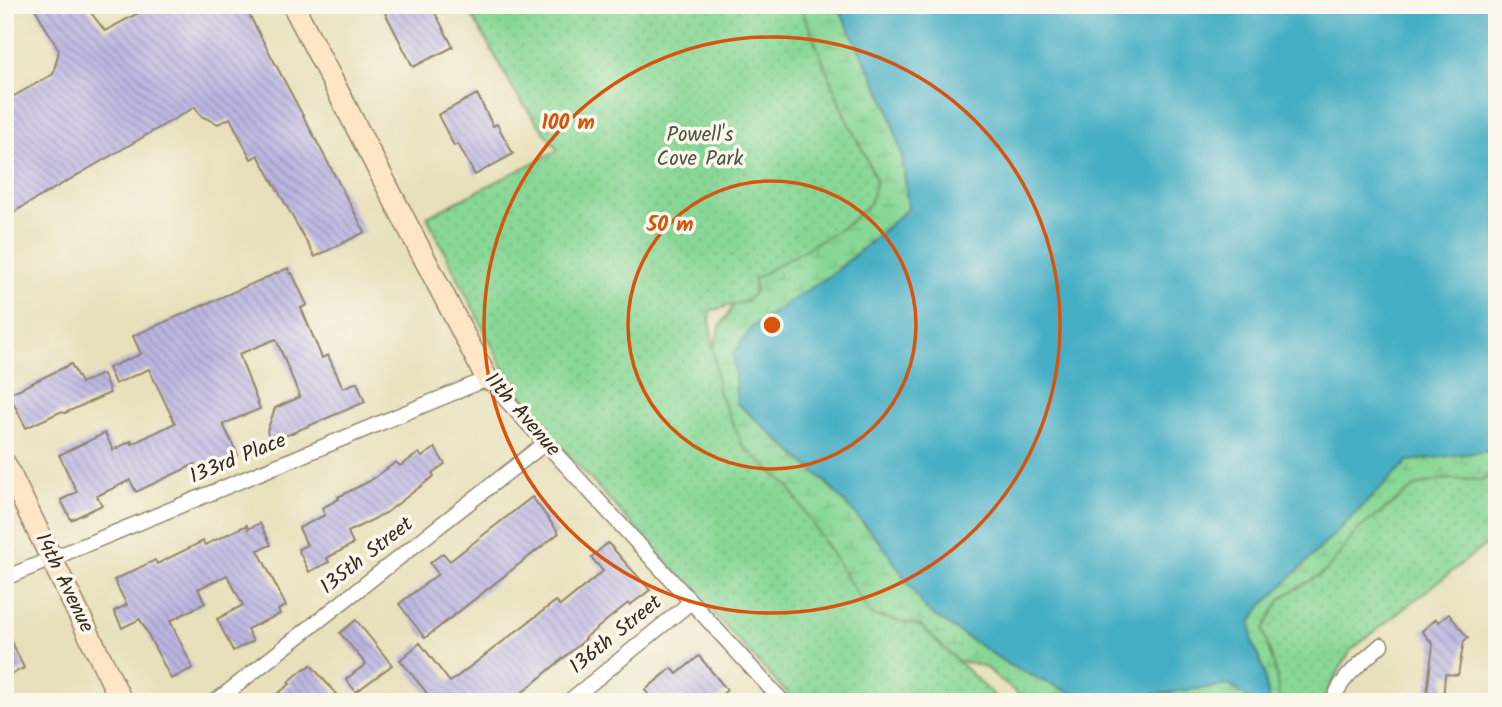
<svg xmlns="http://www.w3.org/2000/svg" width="1502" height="707" font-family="Kalam,sans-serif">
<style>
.wetland{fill:url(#wetland-marsh);stroke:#62805a;stroke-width:2}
.park{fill:url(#park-dots);stroke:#62805a;stroke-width:2}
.water{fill:#45aec4;stroke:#406c71;stroke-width:2}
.building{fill:url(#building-back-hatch)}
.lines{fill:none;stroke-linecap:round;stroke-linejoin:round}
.street-casing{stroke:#91856c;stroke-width:17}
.secondary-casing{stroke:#91856c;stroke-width:24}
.street{stroke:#fff;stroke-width:14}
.secondary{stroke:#fee5c5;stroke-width:21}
.ring{fill:none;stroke:#d7540e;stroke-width:3.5}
.labels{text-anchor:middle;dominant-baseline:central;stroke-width:7;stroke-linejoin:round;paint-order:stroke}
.park-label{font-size:21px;fill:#4e553c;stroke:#fbf7ec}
.street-label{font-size:21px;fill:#3b2a1e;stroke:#fbf7ec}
.centre{fill:#d7540e;stroke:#fbf7ec;stroke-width:3.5}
.ring-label{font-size:21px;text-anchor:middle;font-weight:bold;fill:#d7540e;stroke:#fbf7ec;stroke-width:7;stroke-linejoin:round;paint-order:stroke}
</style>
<defs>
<pattern id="wetland-marsh" width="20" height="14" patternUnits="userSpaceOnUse" patternTransform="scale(1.75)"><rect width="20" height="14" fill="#88d796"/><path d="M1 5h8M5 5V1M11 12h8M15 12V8" fill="none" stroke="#76b981"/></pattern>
<pattern id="park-dots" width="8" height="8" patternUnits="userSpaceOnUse" patternTransform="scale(1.75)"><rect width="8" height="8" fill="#88d796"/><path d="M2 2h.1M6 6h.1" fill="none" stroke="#76b981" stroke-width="1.8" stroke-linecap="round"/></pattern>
<pattern id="building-back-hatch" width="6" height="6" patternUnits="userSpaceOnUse" patternTransform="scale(1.75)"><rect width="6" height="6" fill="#bbb5e2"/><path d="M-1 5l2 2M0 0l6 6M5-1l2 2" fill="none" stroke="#9993b7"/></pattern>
</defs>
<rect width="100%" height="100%" fill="#fbf7ec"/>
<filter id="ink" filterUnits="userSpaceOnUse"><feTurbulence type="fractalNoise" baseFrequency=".0143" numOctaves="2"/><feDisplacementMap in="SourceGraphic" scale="14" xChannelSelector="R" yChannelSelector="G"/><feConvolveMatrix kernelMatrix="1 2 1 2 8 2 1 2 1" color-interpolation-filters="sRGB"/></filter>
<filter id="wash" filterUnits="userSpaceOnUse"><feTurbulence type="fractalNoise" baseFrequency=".00686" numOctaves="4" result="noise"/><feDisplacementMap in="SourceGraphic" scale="28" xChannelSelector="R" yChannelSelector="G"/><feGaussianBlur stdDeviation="1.57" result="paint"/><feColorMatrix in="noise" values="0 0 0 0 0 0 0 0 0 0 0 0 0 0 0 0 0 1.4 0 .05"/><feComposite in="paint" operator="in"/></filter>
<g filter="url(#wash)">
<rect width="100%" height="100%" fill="#e7e0ba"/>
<g class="wetland">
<polygon points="793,5 837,5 888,106 903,160 908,209 835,272 737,403 825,481 882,544 927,611 1142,696 1229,685 1248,698 1249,702 1028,702 983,666 931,655 870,628 770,507 704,379 719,329 755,271"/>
<polygon points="1497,450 1497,495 1288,702 1268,702 1268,695 1263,669 1252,640 1251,623 1258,610 1408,461"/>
</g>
<g class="park">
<polygon points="466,5 800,5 846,118 865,155 876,180 870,204 851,221 837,231 754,279 755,291 747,301 709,311 718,391 743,446 789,487 871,615 921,626 1001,702 797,702 778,684 540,424 505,371 427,217 558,150 518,97"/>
<path d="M1497,470V536L1351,650L1321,702H1279C1279,677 1270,653 1263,630L1281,598L1326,571L1359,529L1416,486L1444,479L1482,480Z"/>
</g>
<polygon class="water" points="837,5 1497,5 1497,450 1408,461 1258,610 1251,623 1252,640 1263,669 1268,695 1268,702 1249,702 1247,698 1229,685 1142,696 1075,695 1011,666 927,611 882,544 825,481 737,403 733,354 753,326 835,272 908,209 903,160 888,106"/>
<g id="blocks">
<g class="building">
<polygon points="33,5 85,5 105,31 153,5 244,5 365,232 315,257 258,155 251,159 230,118 218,124 201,116 195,107 5,217 5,101 53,74 59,51"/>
<polygon points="381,5 431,5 453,47 413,67"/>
<polygon points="477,94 493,126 497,124 513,154 475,175 458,144 454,146 438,115"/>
<polygon points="288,268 290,274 292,273 307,305 301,308 322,358 328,355 343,388 357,382 365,402 271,442 267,431 275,408 300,397 276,339 239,354 260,409 223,424 238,455 199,474 195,464 136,492 130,480 97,496 102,505 71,520 61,500 77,492 59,455 105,433 113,450 131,441 132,444 175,423 149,369 115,384 108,368 141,354 133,336"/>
<polygon points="71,364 81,383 103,374 110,393 65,413 60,412 26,428 9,394"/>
<polygon points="435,448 445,464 432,473 434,476 386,513 348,532 353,544 327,558 329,562 309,572 298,549 307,545 299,528 325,515 322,508 339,499 338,497 370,481 396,462 400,466 419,453 422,457"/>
<polygon points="532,497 559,533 425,638 399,604 438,574 430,563 443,553 450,561"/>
<polygon points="260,523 271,545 258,550 286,606 278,610 280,614 247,629 253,641 233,651 217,619 243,605 227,575 198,589 205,603 170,621 193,668 171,679 140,619 122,628 114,611 127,605 114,580 155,560 157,564 203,541 205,545 247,525 248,529"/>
<polygon points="608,543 650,590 630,605 628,603 585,638 586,639 511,702 415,702 427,693 400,660 420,643 450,682 556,601 560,606 603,571 591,557"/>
<polygon points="1449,614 1468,638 1464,641 1458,675 1445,674 1443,702 1426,702 1433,644 1422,631 1436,619 1439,622"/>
<polygon points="356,620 392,665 356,692 346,679 366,664 340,633"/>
<polygon points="5,627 24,668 5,677"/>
<polygon points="699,656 727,690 714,702 654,702 645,690 672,668 677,674"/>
<polygon points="311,665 336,694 327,702 267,702 290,684 288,682 305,668 306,669"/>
</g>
</g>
</g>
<g filter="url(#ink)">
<use href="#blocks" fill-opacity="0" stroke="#91856c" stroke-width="2"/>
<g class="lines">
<defs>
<g id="street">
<polyline points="5,578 487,379 783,702"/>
<polyline points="215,702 545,443"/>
<polyline points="568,702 691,602"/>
<path d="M1334,702C1336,681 1366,659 1381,645"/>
</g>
<g id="secondary">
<polyline points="293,5 487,379"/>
<polyline points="5,464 122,702"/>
</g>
</defs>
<use href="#street" class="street-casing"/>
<use href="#secondary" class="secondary-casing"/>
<use href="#street" class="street"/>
<use href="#secondary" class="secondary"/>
</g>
</g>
<g class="ring">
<circle cx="772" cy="325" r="144"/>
<circle cx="772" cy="325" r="288"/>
</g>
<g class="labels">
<g class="park-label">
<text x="700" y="135">Powell's<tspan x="700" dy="24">Cove Park</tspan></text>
</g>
<g class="street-label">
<text transform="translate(522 415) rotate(49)">11th Avenue</text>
<text transform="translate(238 459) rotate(-22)">133rd Place</text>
<text transform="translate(367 556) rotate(-38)">135th Street</text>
<text transform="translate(64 583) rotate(64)">14th Avenue</text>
<text transform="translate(616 635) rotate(-39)">136th Street</text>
</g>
</g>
<circle cx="772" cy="325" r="10" class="centre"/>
<g class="ring-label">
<text x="568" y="129">100 m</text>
<text x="670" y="231">50 m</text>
</g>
<rect width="1502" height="707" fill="none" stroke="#fbf7ec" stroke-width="28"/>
</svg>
